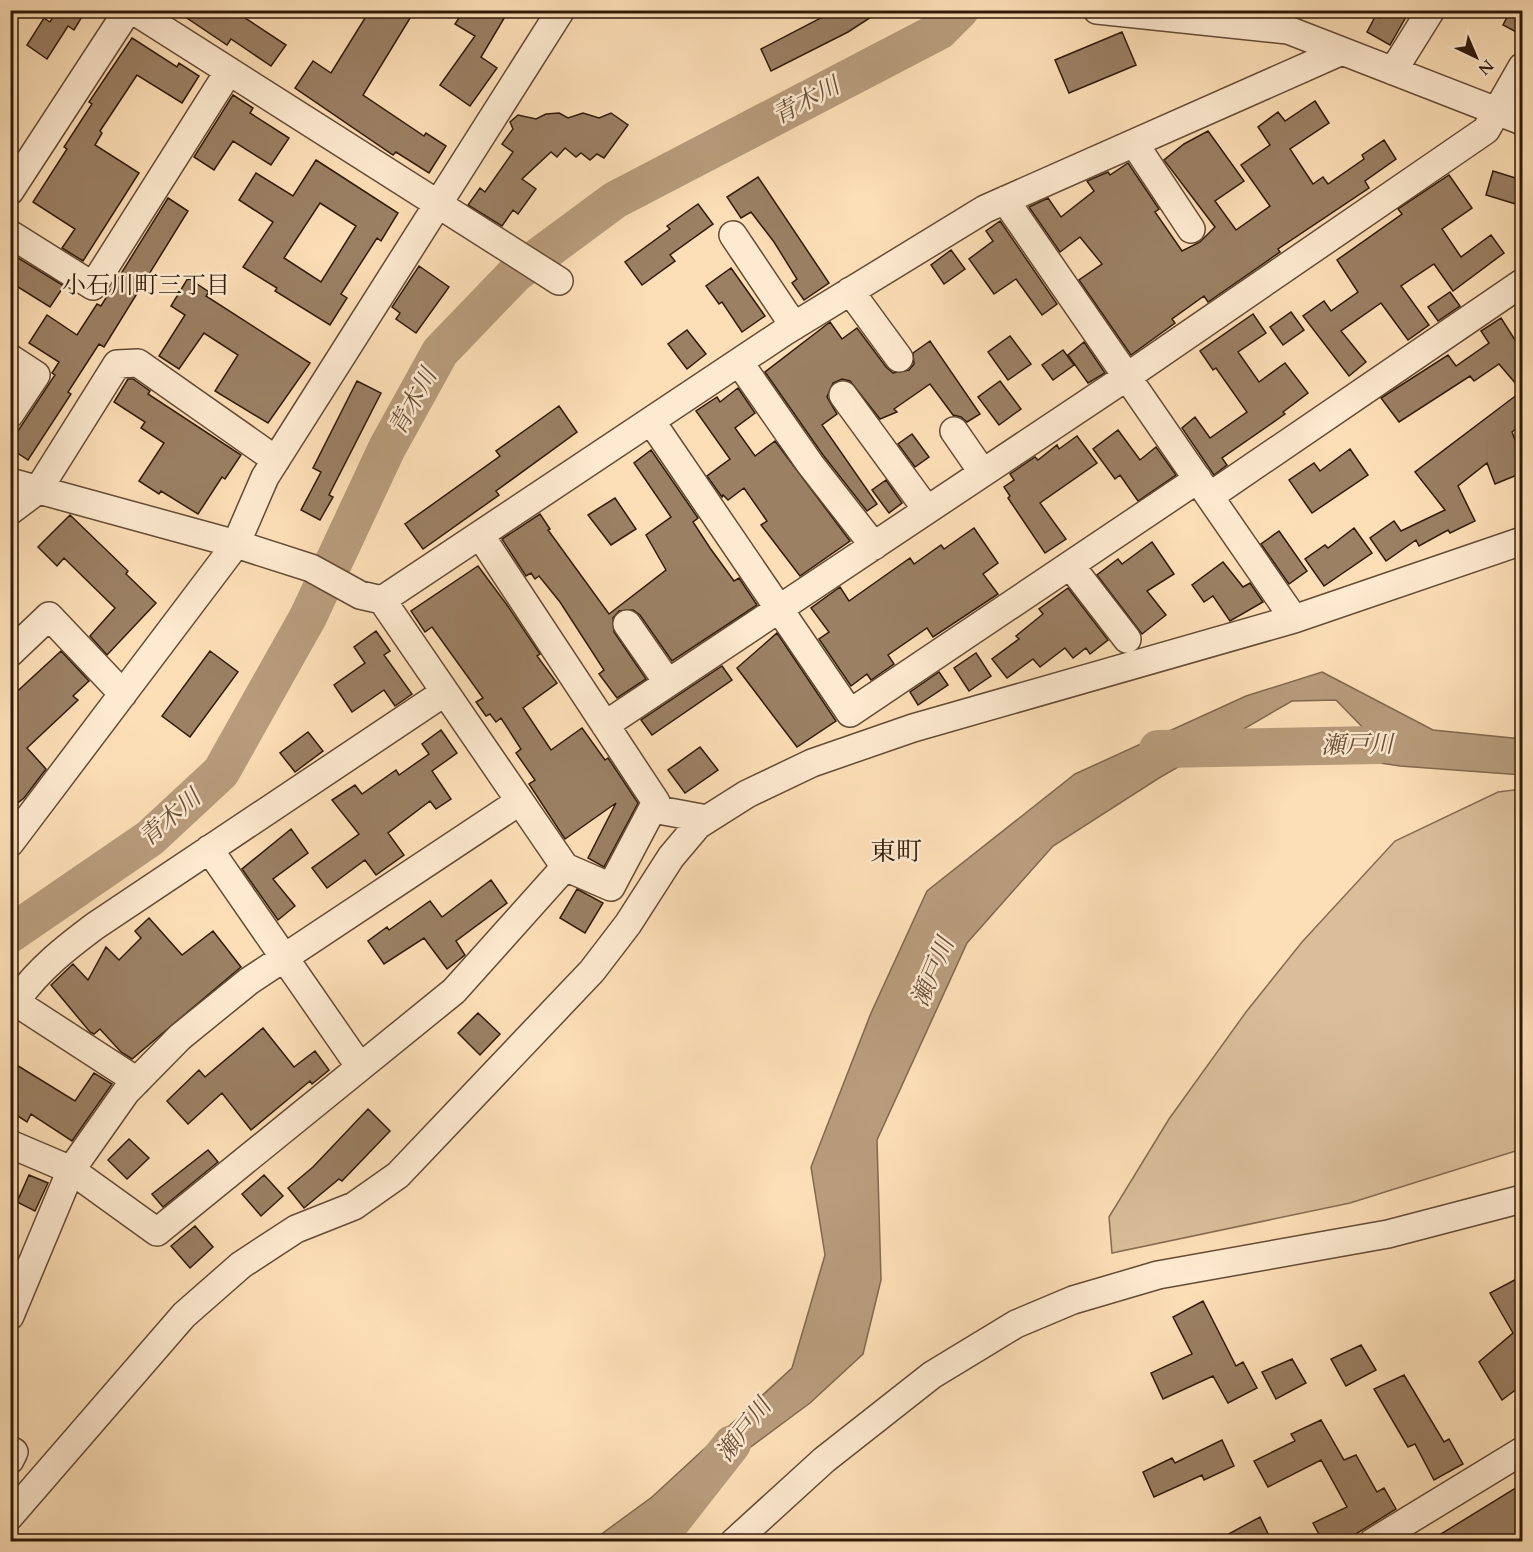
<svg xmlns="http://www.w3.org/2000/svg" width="1533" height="1552" viewBox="0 0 1533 1552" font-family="Cardo,'Noto Serif JP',serif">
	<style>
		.green { fill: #dabe9a; stroke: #866c52; stroke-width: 1.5 }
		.water { fill: #b89c7c; stroke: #82684e; stroke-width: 1.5 }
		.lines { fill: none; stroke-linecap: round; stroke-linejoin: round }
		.river { stroke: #b89c7c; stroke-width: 38 }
		.building { fill: #9b8064; stroke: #311a0a; stroke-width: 1.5; fill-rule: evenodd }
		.minor-casing { stroke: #644b35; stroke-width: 30 }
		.minor { stroke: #feead0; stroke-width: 27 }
		.labels { text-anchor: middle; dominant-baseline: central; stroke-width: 5; stroke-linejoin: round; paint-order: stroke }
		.water-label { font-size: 24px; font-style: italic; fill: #674e38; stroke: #feead0 }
		.neighbourhood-label { font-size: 24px; fill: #311a0a; stroke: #feead0 }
		.quarter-label { font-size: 26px; fill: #311a0a; stroke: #feead0 }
	</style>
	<rect width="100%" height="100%" fill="#fddfb7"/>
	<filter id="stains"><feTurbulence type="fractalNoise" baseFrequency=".00333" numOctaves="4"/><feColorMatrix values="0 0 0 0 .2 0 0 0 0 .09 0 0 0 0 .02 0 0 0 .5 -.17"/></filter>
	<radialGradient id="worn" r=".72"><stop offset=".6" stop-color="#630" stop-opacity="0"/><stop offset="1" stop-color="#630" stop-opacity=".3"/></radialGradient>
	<path class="green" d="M1522 789V1149L1350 1203 1112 1253 1109 1217 1169 1119 1246 1012 1302 942 1395 841 1498 792Z"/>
	<path class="water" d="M1322 672 1433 730 1522 739V775L1400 766 1302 751 1371 736 1336 700 1292 701 1159 778 1053 846 967 943 877 1140 881 1280 863 1354 810 1403 701 1484 648 1541H592L652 1497 792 1368 825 1255 811 1167 871 1013 927 891 1075 774 1246 696Z"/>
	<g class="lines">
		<path class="river" d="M1158 749 1377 745
			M10 934 150 838 221 772 308 617 387 448 440 352 515 274 615 200 939 31 960 10
			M648 1542 667 1527 732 1444"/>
	</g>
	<path class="building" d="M44 10H86L74 30 68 26 47 59 27 45 44 18 50 22 53 17Z
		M175 10H233L286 45 271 66 231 39 227 45Z
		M370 10H415L363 95 424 136 426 133 446 146 429 173 396 152 393 155 295 88 313 61 331 73Z
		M464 10H509L481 57 497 68 470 106 440 85 475 36 455 24Z
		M836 10H882L848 32 771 71 761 49Z
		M1385 10H1410L1390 45 1367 32 1376 15 1381 18Z
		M1511 10H1522V35L1503 25Z
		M1122 32 1136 65 1069 93 1055 60Z
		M132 38 177 67 179 63 199 76 182 103 137 75 100 131 102 133 95 145 139 173 83 261 62 248 75 229 33 202 67 149 64 147 92 104 89 102Z
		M233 95 253 108 250 113 289 138 271 165 233 141 214 170 194 157Z
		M1315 101 1329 123 1290 149 1313 184 1323 177 1328 184 1364 159 1362 155 1384 140 1396 159 1365 181 1369 188 1278 249 1280 252 1208 302 1204 296 1172 319 1175 323 1131 355 1079 280 1102 264 1080 237 1060 252 1029 207 1048 198 1061 217 1094 191 1087 181 1108 172 1110 175 1128 163 1159 209 1155 212 1182 251 1200 242 1215 227 1164 160 1184 144 1208 131 1244 181 1215 201 1236 230 1270 206 1241 165 1270 145 1258 127 1278 112 1285 121Z
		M559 113 568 118 583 113 599 118 611 113 628 125 604 158 597 154 590 160 581 153 576 157 565 148 557 157 551 152 522 179 536 189 518 214 513 210 502 226 468 205 480 188 485 192 513 152 502 144 513 129 510 122 518 115 536 119 546 114Z
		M316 160 398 213 381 241 377 238 341 294 347 298 330 325 275 291 277 288 243 267 273 222 239 200 256 173 293 196ZM320 203 356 226 321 282 284 258Z
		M1493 171 1522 180V206L1486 195Z
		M1449 175 1472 208 1442 229 1461 257 1491 235 1504 253 1453 291 1434 264 1401 286 1429 325 1408 340 1381 303 1341 331 1366 362 1349 376 1303 316 1324 301 1331 311 1358 292 1337 260 1402 214 1398 209Z
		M758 177 829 283 804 300 792 283 797 279 774 242 751 212 741 218 727 197Z
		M168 198 188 211 104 347 99 344 68 392 71 394 28 460 10 448V443L55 375 52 373 59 362 29 343 47 315 77 335 97 304 101 306Z
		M698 204 713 224 670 255 675 261 642 285 625 262 670 229 667 226Z
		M1000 221 1057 304 1042 315 1016 279 994 294 969 259 993 241 986 231Z
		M951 250 965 269 944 284 931 265Z
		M10 253 64 286 50 307 10 282Z
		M419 266 449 287 416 333 396 319 400 313 392 307Z
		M731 268 765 316 742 332 722 302 719 304 706 286Z
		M188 278 209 292 206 296 310 363 268 423 215 391 238 355 204 333 179 369 159 356 185 315 171 306Z
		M1450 292 1460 306 1438 321 1428 307Z
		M1291 312 1304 330 1283 345 1270 327Z
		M1253 314 1266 333 1238 352 1259 382 1285 363 1308 393 1283 412 1285 414 1222 458 1227 465 1214 475 1182 428 1195 417 1210 438 1247 412 1216 368 1213 370 1200 351Z
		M1501 318 1522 351V424L1512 432 1522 458V473L1495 484 1487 463 1458 486 1475 521 1450 533 1448 530 1419 546 1416 540 1386 561 1370 538 1394 521 1401 531 1445 510 1415 472 1522 391 1499 364 1474 381 1470 376 1399 422 1381 398 1448 355 1456 366 1489 343 1481 331Z
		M830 322 842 339 857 328 886 367 893 373 909 370 914 364 913 353 930 341 980 414 967 422 961 417 953 415 930 384 894 409 897 412 880 419 850 381 842 379 833 383 827 397 837 414 822 425 877 504 867 511 823 455 765 372Z
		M687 330 706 354 687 369 668 344Z
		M1010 336 1031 364 1008 380 988 352Z
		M1084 342 1105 373 1088 383 1068 355Z
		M1063 350 1074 365 1053 380 1042 365Z
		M128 379H133L150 391 148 394 241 455 225 479 222 477 198 514 161 491 159 494 139 481 164 443 141 428 145 422 114 402Z
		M357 381 381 393 329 495 333 497 320 520 301 510 321 472 313 468Z
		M1000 381 1021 409 999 425 978 397Z
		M738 388 755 413 735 428 755 456 775 441 850 541 800 576 761 525 767 521 744 488 728 500 723 495 722 497 707 476 730 459 696 411 717 397 720 402Z
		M559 406 577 432 496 491 499 495 423 549 405 524 500 456 496 451Z
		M1118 430 1140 460 1156 447 1176 475 1138 501 1120 475 1115 479 1093 449Z
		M912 434 929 457 915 467 898 444Z
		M1077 436 1097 463 1040 503 1066 539 1045 553 1008 498 1010 496 1004 487 1014 480 1010 474 1035 457 1038 460 1057 445 1059 449Z
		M1350 449 1368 475 1312 513 1289 480 1314 463 1320 471Z
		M651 450 698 518 693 522 710 548 734 581 739 578 757 605 672 661 640 615 633 610 619 611 613 618 614 632 646 679 617 698 599 674 604 670 560 602 539 576 535 579 531 573 526 576 502 539 540 514 550 529 548 530 609 614 666 570 646 535 671 517 634 463Z
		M886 480 902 503 889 513 872 490Z
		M615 498 636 529 611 545 588 515Z
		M70 515 128 571 126 574 156 603 107 655 90 636 115 608 64 558 57 566 38 547Z
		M974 528 998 563 983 574 998 594 933 637 927 628 888 655 894 664 871 680 867 674 851 686 819 639 829 632 811 608 840 587 849 601 910 558 914 564 941 545 944 549Z
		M1354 528 1372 553 1324 586 1305 559 1325 545 1328 548Z
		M1279 531 1307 571 1289 584 1261 544Z
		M1152 542 1174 574 1147 591 1166 615 1142 634 1097 575 1118 559 1122 564Z
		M1223 562 1243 587 1250 583 1263 602 1230 621 1213 596 1204 602 1192 585Z
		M478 566 507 605 540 654 537 656 557 683 523 708 551 750 582 728 605 760 608 758 638 803 604 867 588 858 616 803 565 839 529 784 535 780 516 753 521 749 501 718 496 722 490 714 486 716 476 702 483 698 432 627 425 632 411 611Z
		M1068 588 1108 640 1090 654 1086 648 1073 658 1065 648 1040 667 1033 659 1007 678 992 659 1019 639 1016 636 1043 614 1039 609Z
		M376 631 390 651 384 655 412 694 395 706 384 690 352 712 334 685 365 663 354 647Z
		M777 633 836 721 797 747 737 668Z
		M61 651 89 681 73 696 78 700 27 748 46 769 24 798 10 809V698Z
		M210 651 238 672 190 737 162 716Z
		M976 653 991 676 969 691 954 668Z
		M722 666 732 680 652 735 641 720Z
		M939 672 948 685 918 705 910 692Z
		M441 730 457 753 432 771 451 799 436 809 430 801 388 833 404 855 376 875 365 860 327 888 312 868 359 834 332 800 355 785 362 794 396 770 399 775 429 754 422 744Z
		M308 732 323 751 295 772 280 753Z
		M700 747 718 770 685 793 668 770Z
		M291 829 308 853 273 879 295 906 278 920 242 869Z
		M491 880 507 903 456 941 465 955 447 969 424 938 384 964 368 941 387 927 389 930 430 901 442 917Z
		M577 889 603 903 585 933 560 918Z
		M149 918 182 955 213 931 241 967 132 1059 121 1052 100 1029 94 1034 90 1032 51 985 73 964 88 980 106 947 119 960 141 938 135 931Z
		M478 1013 500 1034 480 1055 458 1033Z
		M263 1028 294 1067 315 1051 329 1070 312 1084 310 1081 251 1130 222 1093 188 1124 167 1101 199 1070 205 1077Z
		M10 1061 75 1101 94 1073 112 1084 72 1141 31 1114 27 1122 10 1111Z
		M368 1109 390 1131 342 1181 339 1179 304 1208 288 1188 313 1167Z
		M129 1139 149 1158 127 1179 108 1160Z
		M208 1150 218 1162 163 1207 152 1194Z
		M29 1175 48 1183 35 1211 17 1202Z
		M264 1175 283 1196 261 1216 242 1194Z
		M195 1226 213 1247 190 1268 171 1246Z
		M1522 1276V1385L1502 1400 1479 1362 1513 1333 1490 1293Z
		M1203 1301 1236 1366 1243 1362 1257 1388 1228 1403 1213 1376 1163 1399 1151 1373 1192 1354 1173 1317Z
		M1361 1345 1376 1370 1346 1386 1331 1359Z
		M1292 1359 1306 1383 1276 1399 1262 1372Z
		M1404 1375 1444 1442 1449 1439 1463 1464 1434 1480 1415 1444 1408 1447 1374 1389Z
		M1321 1420 1344 1460 1356 1455 1377 1492 1384 1488 1396 1509 1343 1542H1323L1313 1523 1347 1507 1321 1460 1268 1487 1254 1461 1295 1441 1291 1434Z
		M1222 1440 1234 1466 1204 1480 1202 1475 1154 1497 1143 1472 1172 1458 1175 1463Z
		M1522 1484V1542H1428Z
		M1260 1517 1272 1542H1214Z"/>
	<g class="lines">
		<g class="minor-casing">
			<path id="minor" d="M133 10 559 281
				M1097 10 1288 30 1522 121
				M1393 71 1431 10
				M1134 143 1191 229
				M10 191 128 10
				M1005 200 1294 619
				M10 234 93 286 229 71
				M733 235 794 326
				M850 291 899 358
				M10 358 36 375 10 414
				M739 362 810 464 874 546
				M843 395 927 510
				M651 421 850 713 1198 479
				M954 431 983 473
				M10 482 236 544 311 568 360 595 382 600 565 867 611 887 656 802 480 535
				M1210 496 1522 283
				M10 511 38 490 117 364 138 363 276 460
				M1070 565 1127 639
				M382 600 784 332 985 209 1342 51
				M627 624 668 683
				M10 653 49 616 123 694
				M605 725 1128 376 1486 130 1522 67
				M653 809 707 819
				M10 843 236 544 265 477 561 10
				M209 849 360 1067
				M137 1081 23 1007 19 997C40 968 67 947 95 926L445 692
				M10 1144 71 1170 157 1232 454 991 565 867
				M10 1316 71 1170 126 1092 180 1037 249 981 520 801
				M10 1450 14 1452 10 1460
				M10 1516 184 1315 241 1265 296 1229 354 1206 398 1175 592 971 628 924 671 857 698 825 747 794 812 763 913 728 1294 619 1522 541
				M734 1542 824 1460 932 1375 1016 1324 1073 1300 1158 1275 1388 1234 1522 1199
				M1373 1542 1522 1451"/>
		</g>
		<use href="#minor" class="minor"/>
	</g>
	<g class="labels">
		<g class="water-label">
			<text transform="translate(806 101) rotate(-28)">青木川</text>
			<text transform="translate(413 402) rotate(-61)">青木川</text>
			<text transform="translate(1357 745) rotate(-1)">瀬戸川</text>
			<text transform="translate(170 818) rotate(-41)">青木川</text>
			<text transform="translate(933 972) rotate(-67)">瀬戸川</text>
			<text transform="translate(744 1430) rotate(-52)">瀬戸川</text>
		</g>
		<g class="neighbourhood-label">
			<text x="146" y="285">小石川町三丁目</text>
		</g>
		<g class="quarter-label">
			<text x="896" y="851">東町</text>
		</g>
	</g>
	<rect width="1533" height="1552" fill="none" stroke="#fddfb7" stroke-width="36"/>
	<rect x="12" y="12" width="1509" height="1528" fill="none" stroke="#311a0a" stroke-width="3"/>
	<rect x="18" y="18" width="1497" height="1516" fill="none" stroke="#311a0a" stroke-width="1.5"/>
	<g transform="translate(1476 57) rotate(136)" stroke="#feead0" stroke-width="4.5" paint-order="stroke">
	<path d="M0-4.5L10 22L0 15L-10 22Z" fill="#311a0a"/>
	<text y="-9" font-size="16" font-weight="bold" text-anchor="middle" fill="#311a0a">N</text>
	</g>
	<rect width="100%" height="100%" filter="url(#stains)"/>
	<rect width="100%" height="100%" fill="url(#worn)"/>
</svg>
